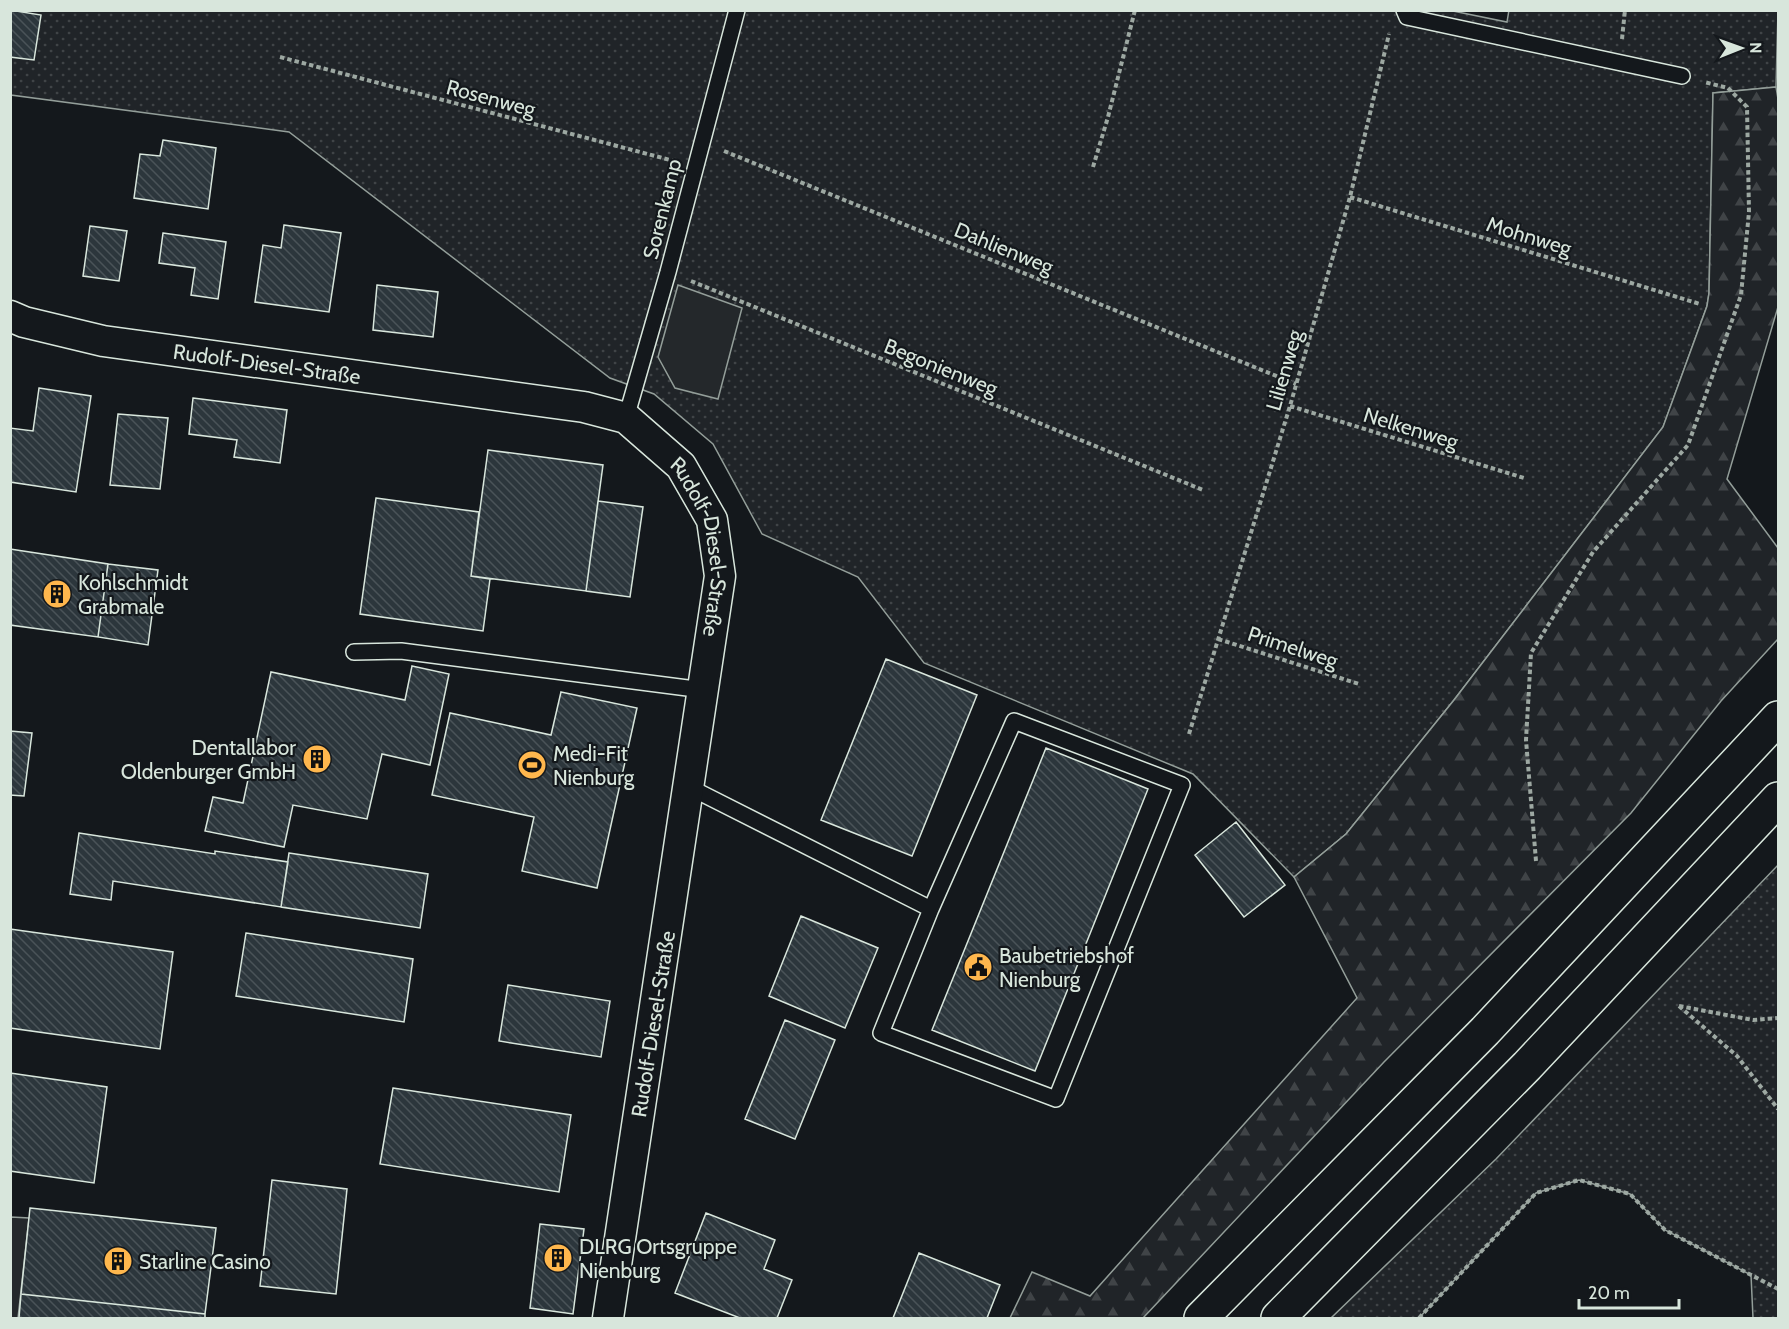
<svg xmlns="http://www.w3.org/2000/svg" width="1789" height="1329" viewBox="0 0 1789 1329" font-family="Cabin,sans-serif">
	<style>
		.grass { fill: url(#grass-dots); stroke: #939e99; stroke-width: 1.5 }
		.forest { fill: url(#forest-firs); stroke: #939e99; stroke-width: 1.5 }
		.parking { fill: #24282b; stroke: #939e99; stroke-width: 1.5 }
		.building { fill: url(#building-back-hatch); stroke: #d8e6dc; stroke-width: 1.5 }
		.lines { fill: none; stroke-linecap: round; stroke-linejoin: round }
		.service-casing { stroke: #d8e6dc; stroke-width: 18 }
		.minor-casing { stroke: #d8e6dc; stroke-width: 33 }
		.trunk-casing { stroke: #d8e6dc; stroke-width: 36 }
		.path { stroke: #9da8a2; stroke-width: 4; stroke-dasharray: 4.5 3; stroke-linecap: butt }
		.service { stroke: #14181c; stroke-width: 15 }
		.minor { stroke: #14181c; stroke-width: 30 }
		.trunk { stroke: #14181c; stroke-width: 33 }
		.labels { text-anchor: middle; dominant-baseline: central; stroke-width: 4.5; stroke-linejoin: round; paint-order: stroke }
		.street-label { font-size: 21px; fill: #d8e6dc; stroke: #14181c }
		.poi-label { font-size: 21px; fill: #d8e6dc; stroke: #14181c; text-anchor: start }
	</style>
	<defs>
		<pattern id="grass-dots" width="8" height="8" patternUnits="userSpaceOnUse" patternTransform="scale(1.5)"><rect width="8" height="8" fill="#202428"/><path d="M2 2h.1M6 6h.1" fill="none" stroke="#404447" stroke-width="1.8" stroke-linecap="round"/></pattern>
		<pattern id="forest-firs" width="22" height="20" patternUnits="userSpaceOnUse" patternTransform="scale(1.5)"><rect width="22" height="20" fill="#202428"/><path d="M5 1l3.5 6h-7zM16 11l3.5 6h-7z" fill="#404447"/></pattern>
		<pattern id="building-back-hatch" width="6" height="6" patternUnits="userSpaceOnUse" patternTransform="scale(1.5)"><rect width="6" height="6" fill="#2c363c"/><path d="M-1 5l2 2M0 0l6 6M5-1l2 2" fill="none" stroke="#4a5358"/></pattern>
	</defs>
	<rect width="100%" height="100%" fill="#14181c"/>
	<path class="grass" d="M11 10H1448L1507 22 1509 10 1778 11 1776 87 1713 93 1709 293 1707 306 1663 427 1454 700 1346 834 1294 877 1193 774 924 663 858 577 762 534 713 444 654 394 610 378 289 132 11 95Z
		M1778 865V1318H1753L1751 1275 1665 1230 1630 1194 1579 1180 1536 1193 1419 1318H1331L1496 1159Z"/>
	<path class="forest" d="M1776 87 1778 99V307L1727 479 1778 548V639L1721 701 1631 813 1384 1062 1143 1318H1010L1032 1272 1090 1296 1357 998 1294 877 1346 834 1454 700 1663 427 1707 306 1709 293 1713 93Z"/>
	<path class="parking" d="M678 285 742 308 718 399 675 388 658 357Z
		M11 1217 29 1218 18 1318H11Z"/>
	<path class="building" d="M10 10 41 15 34 60 10 57Z
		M163 140 216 148 208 209 134 198 140 154 160 156Z
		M284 225 341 233 329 312 255 302 263 245 281 248Z
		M90 226 127 231 119 281 83 276Z
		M163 233 226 242 218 299 191 295 195 268 159 263Z
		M377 285 438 292 433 337 373 330Z
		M39 388 91 396 76 492 10 482V428L33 431Z
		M193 398 287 410 280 463 234 457 237 440 189 434Z
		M118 414 168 418 160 489 110 485Z
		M488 450 603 465 586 591 471 576Z
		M376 498 479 512 471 576 490 579 483 631 360 614Z
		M598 501 643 507 630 597 586 591Z
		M10 549 108 564 98 637 10 625Z
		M108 564 158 570 148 645 98 637Z
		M886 659 977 695 912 856 821 820Z
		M412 666 449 674 430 765 382 754 367 819 293 805 284 847 205 831 213 797 243 803 271 672 405 700Z
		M561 692 637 708 597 888 522 871 534 817 432 795 450 713 551 735Z
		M10 731 32 733 24 796 10 795Z
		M1046 748 1148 789 1035 1071 932 1030Z
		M1236 822 1285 885 1244 917 1195 855Z
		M79 833 215 854V851L288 862 281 907 113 881 111 900 70 894Z
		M289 853 428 874 420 928 281 907Z
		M801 916 878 948 845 1028 769 996Z
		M10 929 173 952 160 1049 10 1028Z
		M246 933 413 959 404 1022 236 996Z
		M508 985 610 1001 601 1057 499 1041Z
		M785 1020 835 1040 795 1139 745 1119Z
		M10 1073 107 1087 94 1183 10 1171Z
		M393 1088 571 1115 559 1192 380 1164Z
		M272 1180 347 1189 336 1294 260 1286Z
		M30 1208 216 1228 205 1314 21 1294Z
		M706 1213 775 1240 764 1269 792 1280 777 1318H740L675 1293Z
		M540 1224 584 1229 573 1314 530 1308Z
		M919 1253 1000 1285 987 1318H893Z
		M21 1294 205 1314V1318H19Z"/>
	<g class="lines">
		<g class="service-casing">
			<path id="service" d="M1404 10 1407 17 1682 76
				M626 418 668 272 737 10
				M354 652 401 651 703 690
				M689 787 931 909 881 1033 1056 1099 1182 785 1014 721 931 909"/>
		</g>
		<g class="minor-casing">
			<g id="minor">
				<path id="s1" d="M10 316 24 322 103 341 584 407 626 418 681 466 712 520 720 576 608 1318"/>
			</g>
		</g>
		<g class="trunk-casing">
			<path id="trunk" d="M1201 1318 1485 1031 1778 718
				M1278 1318 1527 1066 1778 799"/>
		</g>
		<path class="path" d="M1622 39 1625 10
			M280 57 674 161
			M724 151 1296 384
			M1093 167 1108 117 1135 10
			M1350 197 1700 304
			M691 281 1203 490
			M1290 406 1524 478
			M1218 639 1359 684
			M1189 734 1290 406 1350 197 1389 34
			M1536 861 1526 740 1531 653 1593 552 1688 445 1741 295 1749 212 1747 107 1728 88 1704 82
			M1679 1006 1737 1056 1778 1109
			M1679 1006 1753 1020 1778 1018
			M1419 1318 1536 1193 1579 1180 1630 1194 1665 1230 1778 1289"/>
		<use href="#service" class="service"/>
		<use href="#minor" class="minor"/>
		<use href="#trunk" class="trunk"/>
	</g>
	<defs>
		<g id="building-disc" transform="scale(1.5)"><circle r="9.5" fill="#ffb74d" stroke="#14181c"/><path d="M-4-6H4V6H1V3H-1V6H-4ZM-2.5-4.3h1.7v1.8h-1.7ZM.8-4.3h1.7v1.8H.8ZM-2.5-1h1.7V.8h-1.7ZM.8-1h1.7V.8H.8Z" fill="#111"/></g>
		<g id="stadium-disc" transform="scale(1.5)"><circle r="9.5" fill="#ffb74d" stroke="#14181c"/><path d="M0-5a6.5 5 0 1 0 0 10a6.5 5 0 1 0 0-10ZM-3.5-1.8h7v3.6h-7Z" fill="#111"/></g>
		<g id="civic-disc" transform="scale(1.5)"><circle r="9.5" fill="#ffb74d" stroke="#14181c"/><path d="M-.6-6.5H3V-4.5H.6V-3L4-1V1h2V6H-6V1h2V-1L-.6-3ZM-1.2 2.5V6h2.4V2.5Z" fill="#111"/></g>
	</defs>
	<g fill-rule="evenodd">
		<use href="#building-disc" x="57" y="594"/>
		<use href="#building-disc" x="317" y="759"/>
		<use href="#stadium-disc" x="532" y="765"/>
		<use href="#civic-disc" x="978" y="967"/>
		<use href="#building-disc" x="558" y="1258"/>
		<use href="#building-disc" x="118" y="1261"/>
	</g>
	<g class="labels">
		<g class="street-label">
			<text transform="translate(491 98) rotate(15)">Rosenweg</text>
			<text transform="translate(662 209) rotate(-76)">Sorenkamp</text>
			<text transform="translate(1529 236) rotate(17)">Mohnweg</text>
			<text transform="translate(1004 248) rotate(22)">Dahlienweg</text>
			<text stroke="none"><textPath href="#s1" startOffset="262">Rudolf-Diesel-Straße</textPath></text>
			<text transform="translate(941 367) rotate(22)">Begonienweg</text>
			<text transform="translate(1284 370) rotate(-74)">Lilienweg</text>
			<text transform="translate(1411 428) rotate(17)">Nelkenweg</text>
			<text stroke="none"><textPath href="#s1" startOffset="784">Rudolf-Diesel-Straße</textPath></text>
			<text transform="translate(1293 647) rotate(18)">Primelweg</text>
			<text transform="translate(653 1024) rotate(-81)">Rudolf-Diesel-Straße</text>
		</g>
		<g class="poi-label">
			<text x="78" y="582">Kohlschmidt<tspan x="78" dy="24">Grabmale</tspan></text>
			<text x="296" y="747" text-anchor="end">Dentallabor<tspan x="296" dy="24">Oldenburger GmbH</tspan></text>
			<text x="553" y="753">Medi-Fit<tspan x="553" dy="24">Nienburg</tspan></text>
			<text x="999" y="955">Baubetriebshof<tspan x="999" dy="24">Nienburg</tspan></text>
			<text x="579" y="1246">DLRG Ortsgruppe<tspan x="579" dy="24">Nienburg</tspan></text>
			<text x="139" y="1261">Starline Casino</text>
		</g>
	</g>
	<rect width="1789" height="1329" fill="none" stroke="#d8e6dc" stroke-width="24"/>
	<g transform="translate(1741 48) rotate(89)" stroke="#14181c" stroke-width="4.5" paint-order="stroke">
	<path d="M0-4.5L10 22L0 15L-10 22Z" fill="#d8e6dc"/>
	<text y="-9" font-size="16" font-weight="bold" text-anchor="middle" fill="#d8e6dc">N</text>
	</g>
	<path d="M1579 1299v9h100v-9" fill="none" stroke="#d8e6dc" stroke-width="3"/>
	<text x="1588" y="1299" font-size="18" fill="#d8e6dc" stroke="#14181c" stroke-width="4.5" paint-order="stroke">20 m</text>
</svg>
